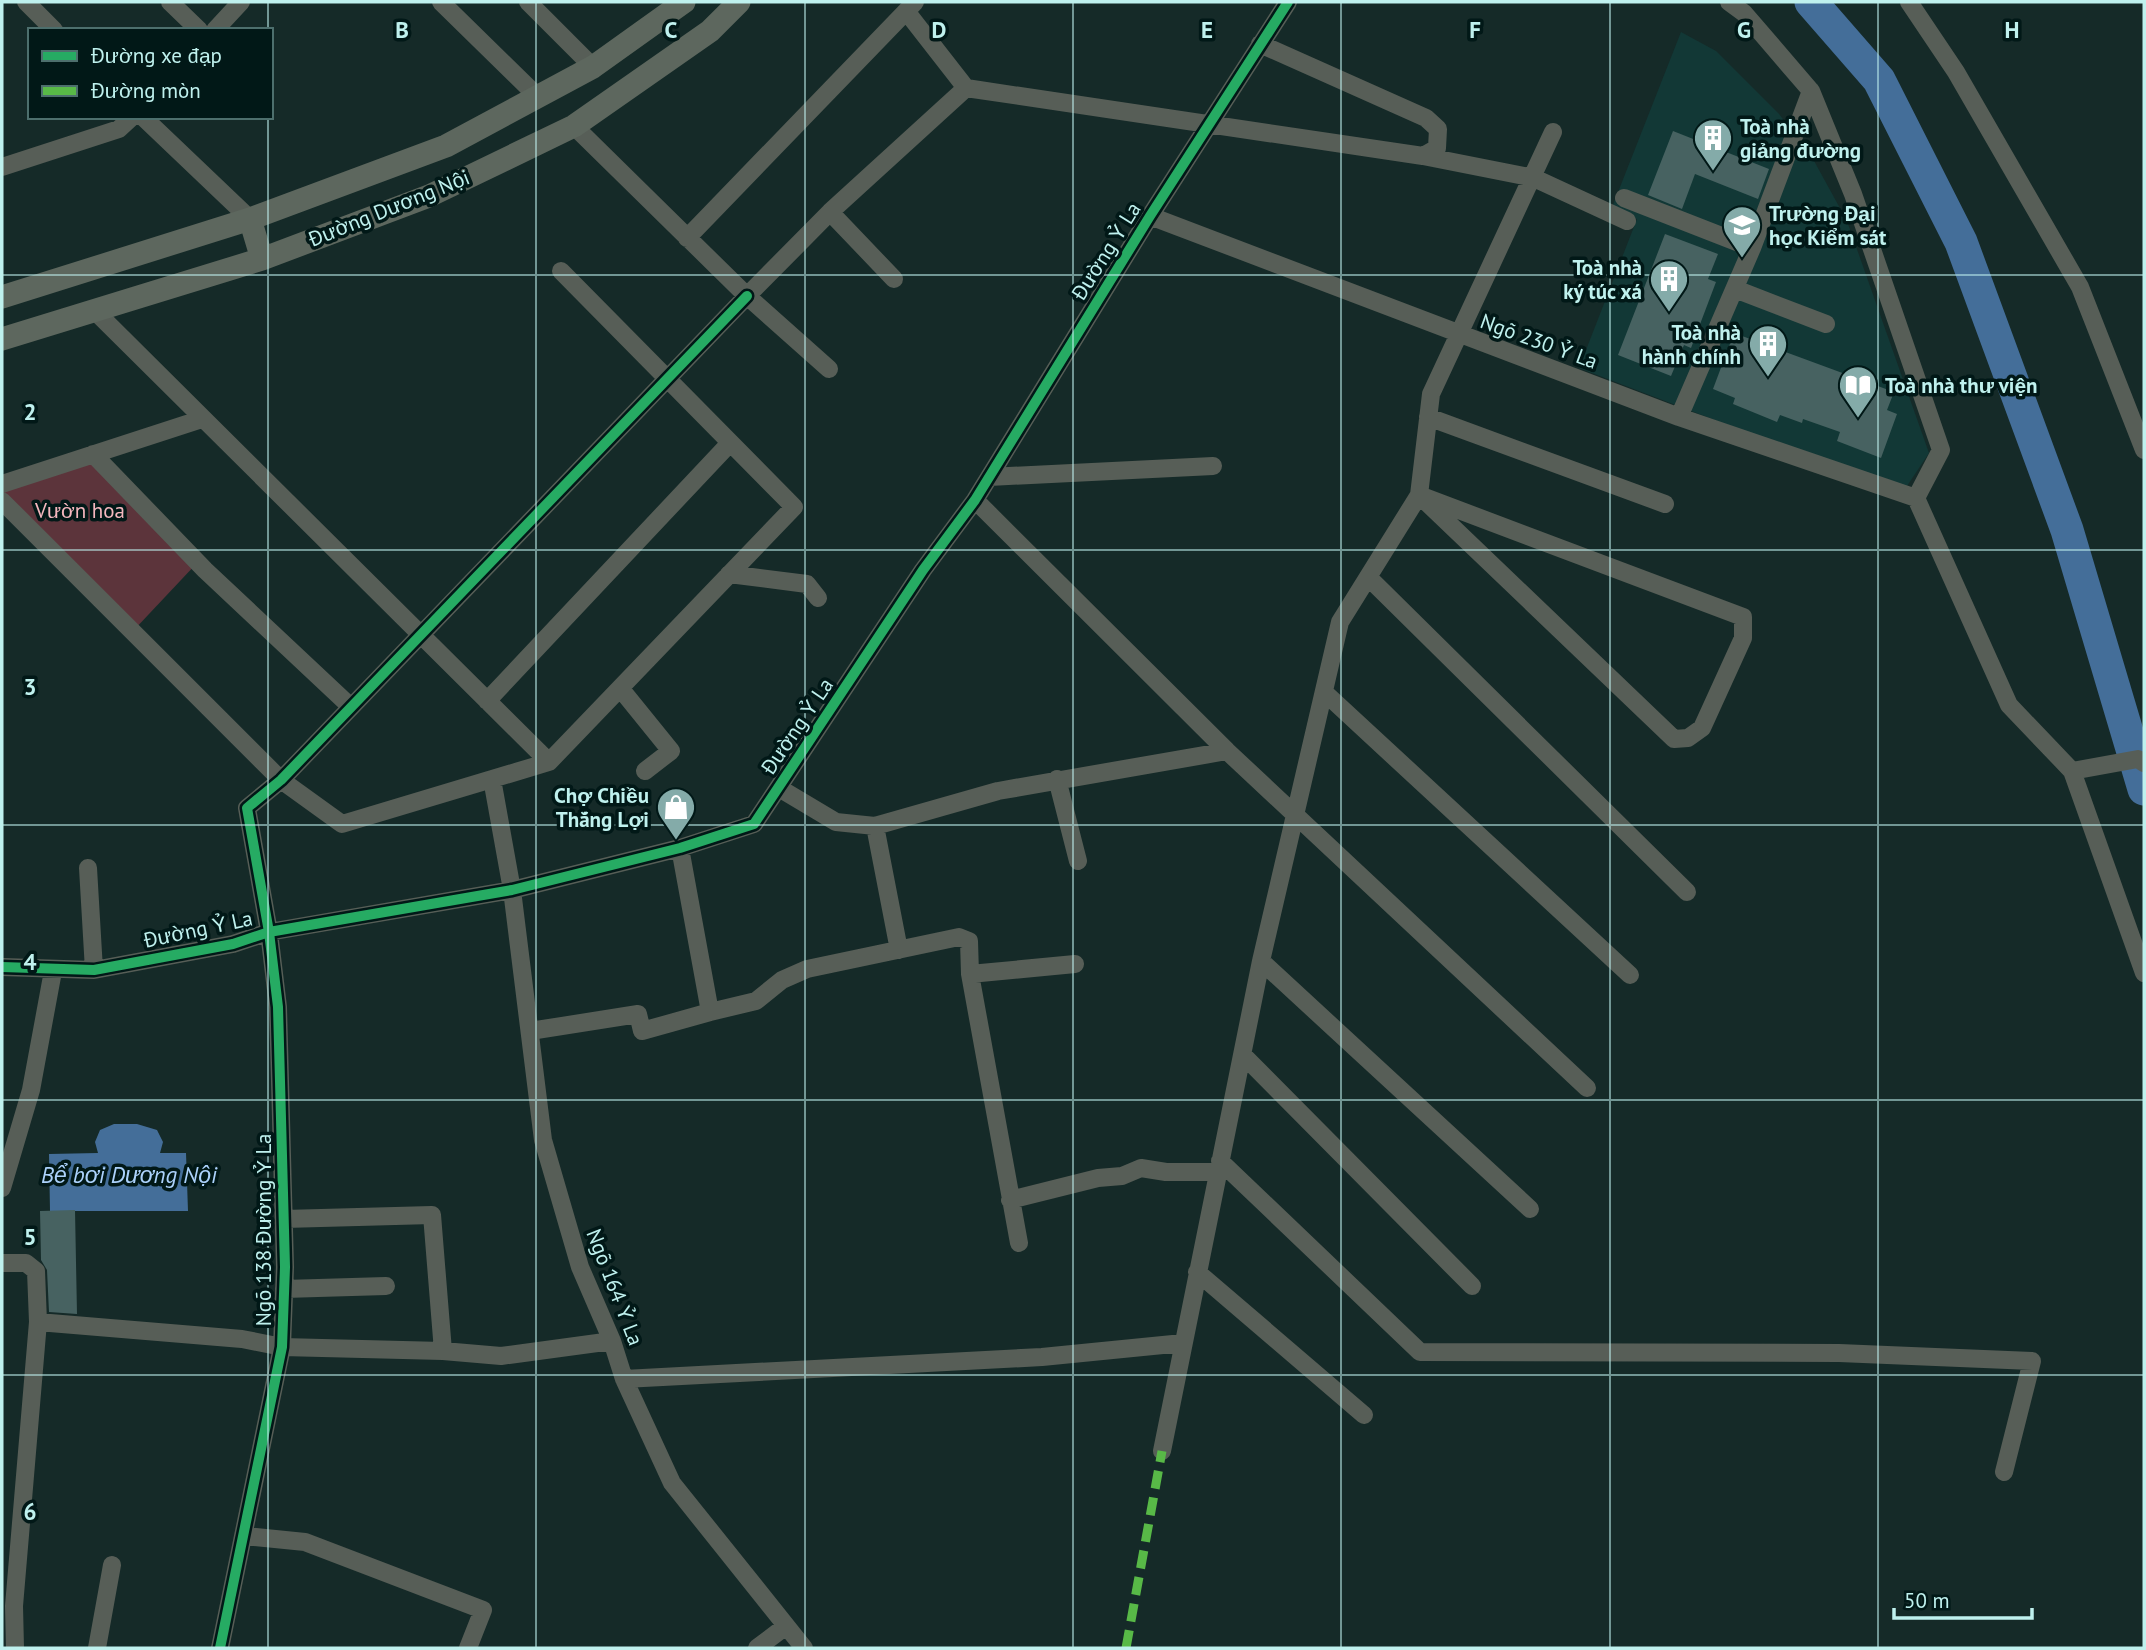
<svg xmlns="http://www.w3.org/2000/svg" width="2146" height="1650" viewBox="0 0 2146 1650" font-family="'PT Sans',sans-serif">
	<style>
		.built { fill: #123836 }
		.green { fill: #5c343b }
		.water { fill: #446e99 }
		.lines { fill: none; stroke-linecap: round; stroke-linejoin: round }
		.river { stroke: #446e99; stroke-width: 33 }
		.building { fill: #476261 }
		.minor { stroke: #575e57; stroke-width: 18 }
		.major { stroke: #5d675e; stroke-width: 23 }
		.quiet { stroke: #58b947; stroke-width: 9; stroke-dasharray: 18 9; stroke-linecap: butt }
		.cycleway-casing { stroke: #011817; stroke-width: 15 }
		.cycleway { stroke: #26ab63; stroke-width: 10 }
		.grid { fill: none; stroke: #bff1ee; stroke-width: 2; stroke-opacity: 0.55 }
		.labels { text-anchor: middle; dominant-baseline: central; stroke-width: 7; stroke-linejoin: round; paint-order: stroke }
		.poi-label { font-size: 21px; font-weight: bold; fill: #bff1ee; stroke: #011817; text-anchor: start }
		.street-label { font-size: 21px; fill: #bff1ee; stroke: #011817 }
		.park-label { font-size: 21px; fill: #f4b7be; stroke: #011817 }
		.water-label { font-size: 23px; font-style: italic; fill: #acd2fc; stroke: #011817 }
		.grid-label { font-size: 23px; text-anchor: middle; font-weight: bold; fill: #bff1ee; stroke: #011817; stroke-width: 7; stroke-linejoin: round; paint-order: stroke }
	</style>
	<rect width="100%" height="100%" fill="#152a28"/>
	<path class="built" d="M1681 32 1716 51 1779 114 1813 159 1847 221 1929 453 1903 492 1579 368 1637 219 1611 210Z"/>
	<path class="green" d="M93 456 197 563 133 631 2 500V485Z"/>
	<path class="water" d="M114 1124H137L157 1130 163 1142 160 1153H186L188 1211H50L49 1154 98 1153 95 1142 100 1130Z"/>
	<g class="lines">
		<path class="river" d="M1811 2 1879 80 1961 242 2067 530 2144 789"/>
	</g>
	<path class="building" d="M1673 131 1769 169 1758 199 1695 174 1682 209 1648 195Z
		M1665 234 1718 254 1708 279 1716 282 1691 348 1684 345 1671 376 1618 355Z
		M1734 333 1894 392 1887 410 1897 414 1881 458 1837 441 1840 432 1803 419 1802 423 1780 415 1777 422 1733 404 1735 398 1713 389Z
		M75 1210 77 1314 49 1312 47 1270 41 1260 40 1211Z"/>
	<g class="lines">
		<path class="minor" d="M26 2 54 30
			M170 2 199 30
			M441 2 538 97
			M528 2 593 67
			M1729 2 1744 13 1811 91 1853 194 1941 450 1916 498
			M1909 2 1956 72 2080 287 2144 450
			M906 11 966 88 1423 156 1534 178 1627 221
			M215 30 241 2
			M1260 44 1426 118 1438 129 1437 148 1423 156
			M143 117 250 219
			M574 126 747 296 829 369
			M2 167 119 129 132 117
			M1624 198 1752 248
			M830 212 894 279
			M1150 216 1679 417 1916 498
			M687 238 915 2
			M1735 289 1826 324
			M95 311 549 762
			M1428 417 1665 504
			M1679 417 1752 248 1811 91
			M93 454 205 570 351 707
			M989 477 1213 466
			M2 484 202 419
			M1419 495 1743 617V638L1702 728 1688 738 1674 739Z
			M1916 498 2009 705 2072 771 2144 973
			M975 500 1227 751 1587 1088
			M2 501 281 780 342 824 549 762 794 507 561 271
			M729 574 807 584 818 598
			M1368 577 1687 892
			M620 688 671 751 645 771
			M1324 692 1630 975
			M487 701 730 443
			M2072 771 2138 759 2144 763
			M492 779 512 890 543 1140 580 1267 612 1341 624 1379 672 1483 804 1648
			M1057 779 1078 861
			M779 788 836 822 875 826 998 791 1227 751
			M875 826 899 950
			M88 868 94 970
			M1261 961 1530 1209
			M2 967 94 970 233 944 269 932 512 890 680 848 754 824 923 570 975 500 1150 216 1288 2
			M970 974 1075 964
			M710 1012 756 1001 782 980 807 969 959 937 969 941 970 974 1019 1243
			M530 1031 638 1014 642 1031 710 1012 680 848
			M1242 1054 1472 1286
			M1220 1161 1420 1352 1839 1353 2032 1361 2004 1472
			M2 1188 31 1090 53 971
			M1010 1200 1098 1178 1122 1176 1141 1168 1166 1172H1218
			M284 1219 432 1215 443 1351
			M2 1263H26L36 1271 38 1322 14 1606 15 1648
			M1197 1272 1364 1415
			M284 1289 386 1286
			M38 1322 242 1339 282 1347 443 1351 501 1356 612 1341
			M624 1379 1042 1357 1183 1343
			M1162 1451 1261 961 1340 622 1419 495 1431 394 1553 132
			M245 1536 305 1542 483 1610 468 1648
			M97 1648 112 1565
			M220 1648 282 1347 285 1267 278 1007 269 932 247 808 281 780 747 296 830 212 966 88
			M757 1648 786 1626"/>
		<path class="major" d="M250 219 262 259
			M2 297 250 219 446 146 593 67 684 2
			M2 339 262 259 429 196 574 126 710 31 739 2"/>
		<path class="quiet" d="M1126 1648 1162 1451"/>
		<g class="cycleway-casing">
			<path id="cycleway" d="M2 967 94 970 233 944 269 932 512 890 680 848 754 824 923 570 975 500 1150 216 1288 2
				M220 1648 282 1347 285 1267 278 1007 269 932 247 808 281 780 747 296"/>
		</g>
		<use href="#cycleway" class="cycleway"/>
	</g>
	<path class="grid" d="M268 2V30M536 2V1648M805 2V1648M1073 2V1648M1341 2V1648M1610 2V1648M1878 2V1648M268 117V1648M2 275H2144M2 550H2144M2 825H2144M2 1100H2144M2 1375H2144"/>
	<defs>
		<g id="building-pin" transform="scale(2.0125)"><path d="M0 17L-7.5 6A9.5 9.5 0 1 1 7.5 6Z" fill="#84aba9" stroke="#011817"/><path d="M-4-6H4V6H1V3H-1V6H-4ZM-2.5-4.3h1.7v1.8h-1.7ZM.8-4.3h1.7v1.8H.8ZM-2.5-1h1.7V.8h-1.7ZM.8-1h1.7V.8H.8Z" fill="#fff"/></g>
		<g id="university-pin" transform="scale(2.0125)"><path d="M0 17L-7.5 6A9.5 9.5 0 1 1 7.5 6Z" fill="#84aba9" stroke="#011817"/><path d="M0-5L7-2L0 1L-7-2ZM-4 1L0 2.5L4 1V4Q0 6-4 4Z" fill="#fff"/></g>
		<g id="library-pin" transform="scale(2.0125)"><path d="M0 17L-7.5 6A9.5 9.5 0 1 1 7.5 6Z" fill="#84aba9" stroke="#011817"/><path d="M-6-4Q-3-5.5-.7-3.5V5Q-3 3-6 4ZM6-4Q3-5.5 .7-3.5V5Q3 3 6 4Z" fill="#fff"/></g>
		<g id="shop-pin" transform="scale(2.0125)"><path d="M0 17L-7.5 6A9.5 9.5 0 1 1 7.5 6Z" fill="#84aba9" stroke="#011817"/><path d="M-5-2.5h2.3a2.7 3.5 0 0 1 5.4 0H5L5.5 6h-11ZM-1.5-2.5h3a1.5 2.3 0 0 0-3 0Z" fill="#fff"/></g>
	</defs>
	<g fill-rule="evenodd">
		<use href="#building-pin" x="1713" y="138"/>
		<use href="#university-pin" x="1742" y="225"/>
		<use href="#building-pin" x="1669" y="279"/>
		<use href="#building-pin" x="1768" y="344"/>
		<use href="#library-pin" x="1858" y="385"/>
		<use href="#shop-pin" x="676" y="807"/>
	</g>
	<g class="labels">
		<g class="poi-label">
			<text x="1740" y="126">Toà nhà<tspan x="1740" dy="24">giảng đường</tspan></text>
			<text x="1769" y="213">Trường Đại<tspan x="1769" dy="24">học Kiểm sát</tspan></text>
			<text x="1642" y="267" text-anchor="end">Toà nhà<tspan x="1642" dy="24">ký túc xá</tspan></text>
			<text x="1741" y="332" text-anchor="end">Toà nhà<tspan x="1741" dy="24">hành chính</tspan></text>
			<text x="1885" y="385">Toà nhà thư viện</text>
			<text x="649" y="795" text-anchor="end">Chợ Chiều<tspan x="649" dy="24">Thắng Lợi</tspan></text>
		</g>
		<g class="street-label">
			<text transform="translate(389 208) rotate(-22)">Đường Dương Nội</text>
			<text transform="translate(1106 251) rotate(-58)">Đường Ỷ La</text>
			<text transform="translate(1539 341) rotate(20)">Ngõ 230 Ỷ La</text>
			<text transform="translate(797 726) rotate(-56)">Đường Ỷ La</text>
			<text transform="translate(198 929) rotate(-12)">Đường Ỷ La</text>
			<text transform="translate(263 1230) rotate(-90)">Ngõ 138 Đường Ỷ La</text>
			<text transform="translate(615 1287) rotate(69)">Ngõ 164 Ỷ La</text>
		</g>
		<g class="park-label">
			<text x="80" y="510">Vườn hoa</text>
		</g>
		<g class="water-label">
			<text x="129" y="1174">Bể bơi Dương Nội</text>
		</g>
	</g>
	<g class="grid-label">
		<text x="402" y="38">B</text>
		<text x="671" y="38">C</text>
		<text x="939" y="38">D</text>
		<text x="1207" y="38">E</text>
		<text x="1475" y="38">F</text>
		<text x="1744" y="38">G</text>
		<text x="2012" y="38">H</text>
		<text x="30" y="420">2</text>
		<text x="30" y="695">3</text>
		<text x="30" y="970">4</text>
		<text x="30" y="1245">5</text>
		<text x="30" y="1520">6</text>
	</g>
	<rect width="2146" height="1650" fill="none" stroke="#bff1ee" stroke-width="7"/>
	<rect x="28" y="28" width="245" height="91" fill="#011817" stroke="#4d6f6d" stroke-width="2"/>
	<rect x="42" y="51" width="35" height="10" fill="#26ab63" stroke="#4d6f6d" stroke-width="2"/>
	<text x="91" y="63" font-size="21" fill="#bff1ee">Đường xe đạp</text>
	<rect x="42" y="86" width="35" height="10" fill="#58b947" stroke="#4d6f6d" stroke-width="2"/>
	<text x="91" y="98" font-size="21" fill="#bff1ee">Đường mòn</text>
	<path d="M1894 1608v10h138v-10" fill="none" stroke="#bff1ee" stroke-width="3.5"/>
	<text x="1904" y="1608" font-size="21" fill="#bff1ee" stroke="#011817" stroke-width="5" paint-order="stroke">50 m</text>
</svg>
